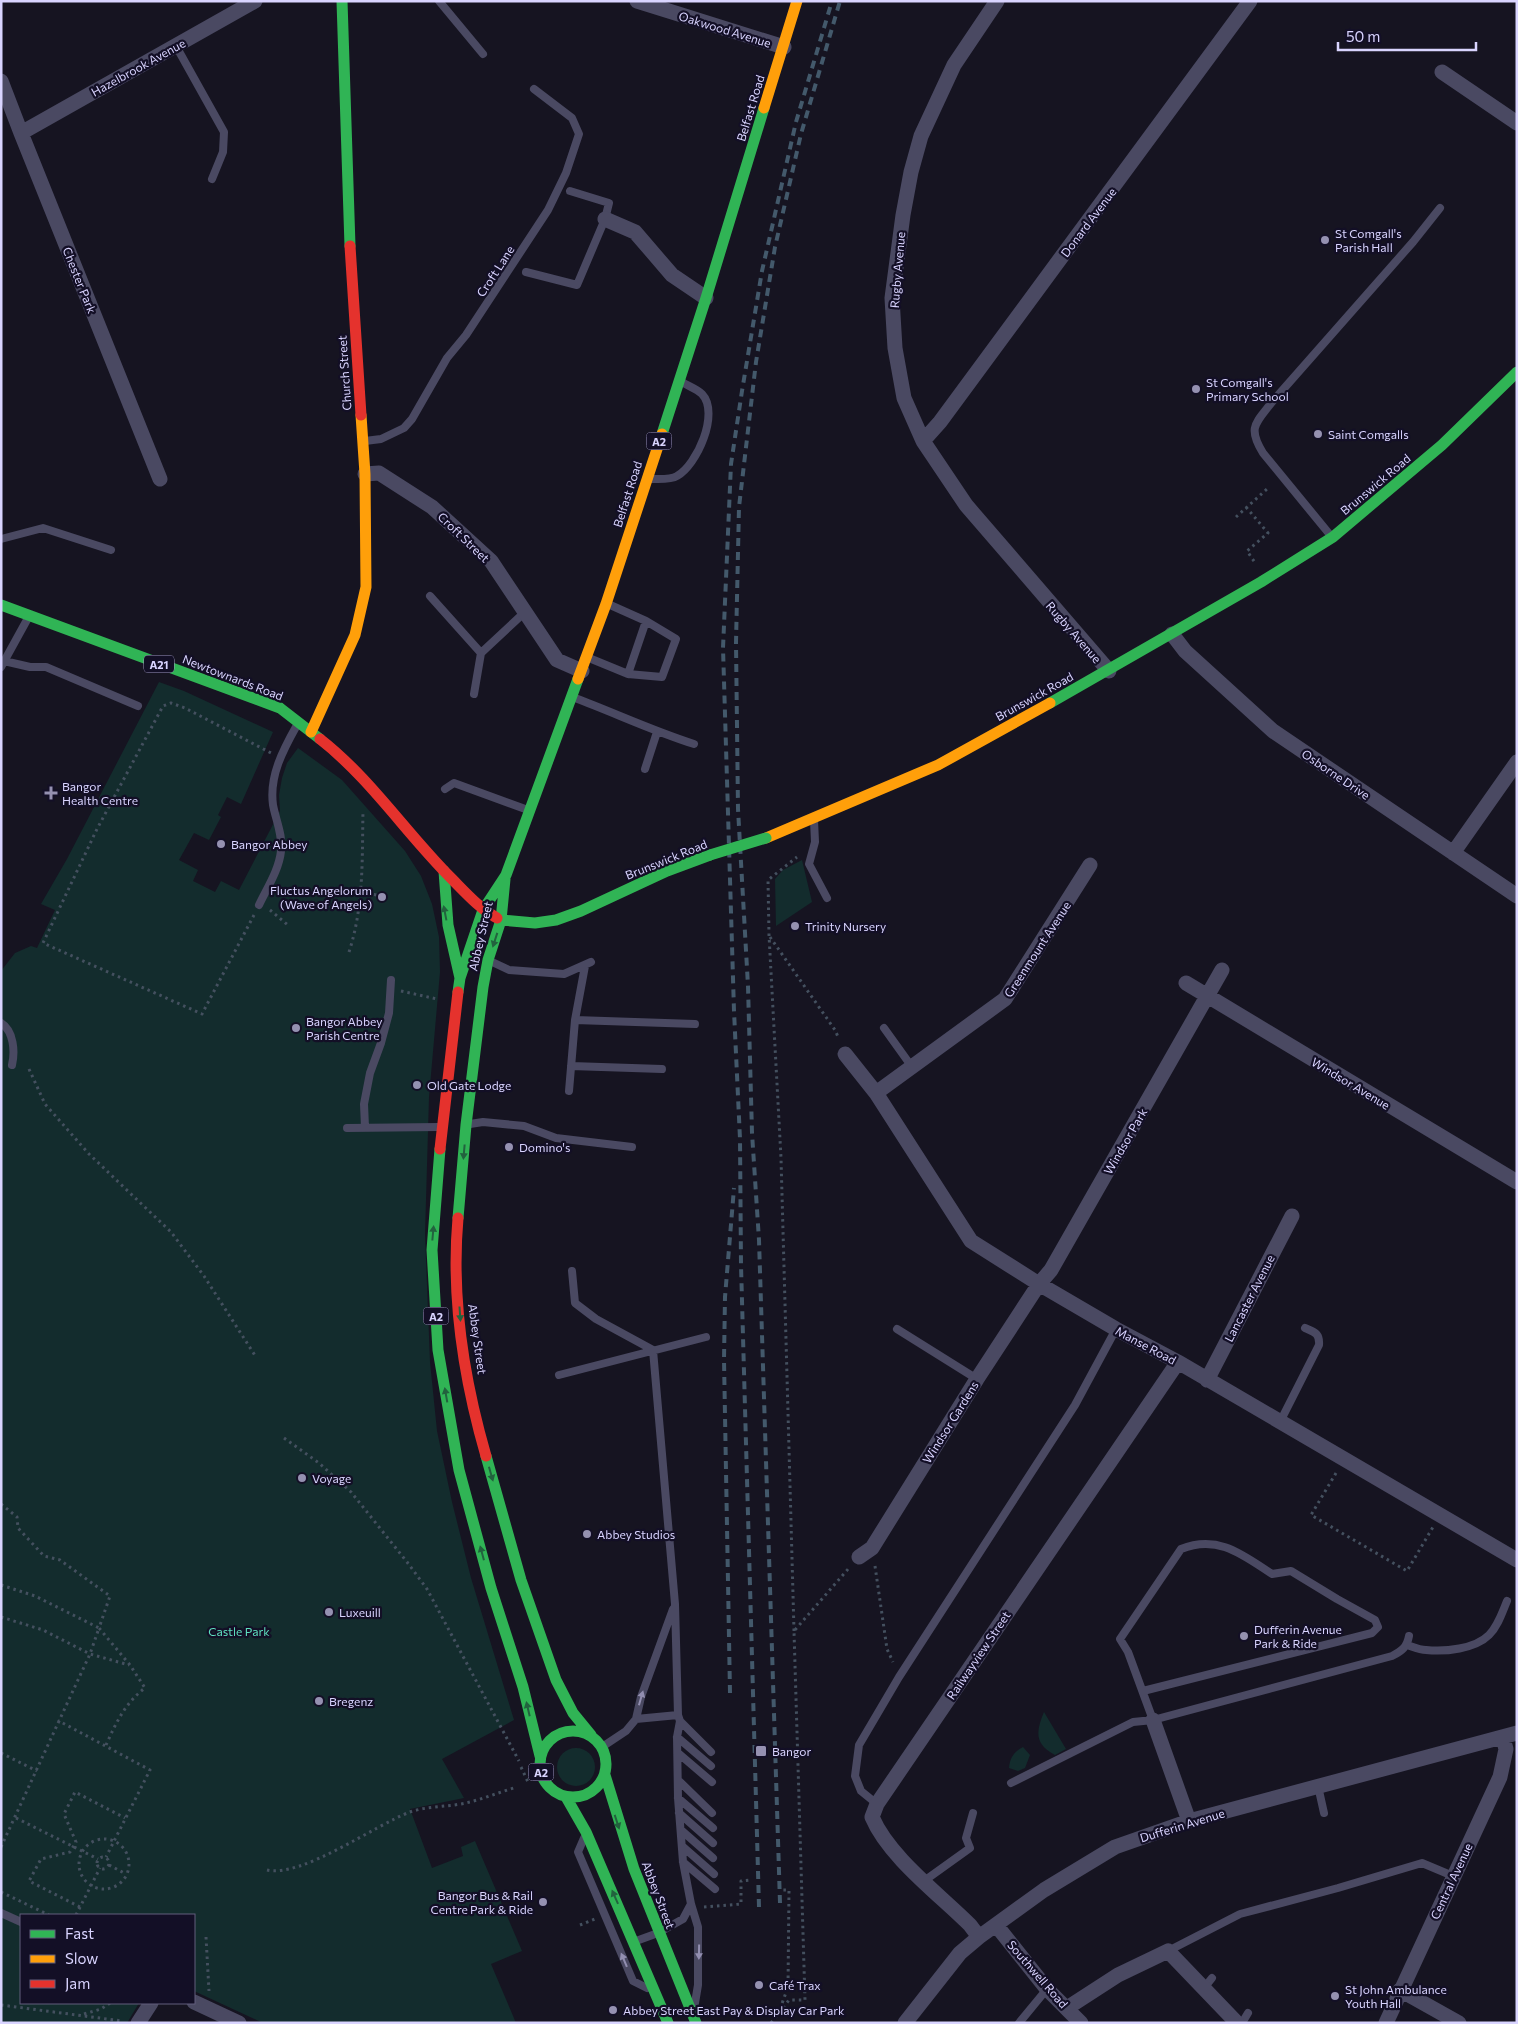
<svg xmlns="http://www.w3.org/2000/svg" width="1518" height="2024" viewBox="0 0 1518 2024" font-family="Commissioner,sans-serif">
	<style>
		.green { fill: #132c2d }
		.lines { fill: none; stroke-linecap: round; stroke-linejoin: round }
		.path { stroke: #44505f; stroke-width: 3; stroke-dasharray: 2.5 4; stroke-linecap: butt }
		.lane { stroke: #4a4962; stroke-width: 8 }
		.street { stroke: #4a4962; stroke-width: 15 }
		.fast { stroke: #30b455; stroke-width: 11 }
		.slow { stroke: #ff9f0a; stroke-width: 11 }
		.jam { stroke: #e5322d; stroke-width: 11 }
		.rail { stroke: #43596b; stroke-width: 4; stroke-dasharray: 8 6; stroke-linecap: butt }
		.fast-bridge { stroke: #30b455; stroke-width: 11 }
		.oneway { fill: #22623e }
		.oneway2 { fill: #928eb0 }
		.poi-dot { fill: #9591b1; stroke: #130f26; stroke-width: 2 }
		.labels { text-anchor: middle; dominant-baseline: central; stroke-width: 4.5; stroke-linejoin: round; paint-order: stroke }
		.shield { fill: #130f26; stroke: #9e99be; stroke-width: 1 }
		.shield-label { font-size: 11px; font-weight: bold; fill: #d9d4ff }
		.street-label { font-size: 12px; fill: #d9d4ff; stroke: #130f26 }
		.poi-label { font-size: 12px; fill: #d9d4ff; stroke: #130f26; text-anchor: start }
		.park-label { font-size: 12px; fill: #5fe0c0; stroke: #130f26 }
	</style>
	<rect width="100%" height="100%" fill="#161421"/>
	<path class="green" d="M159 682 184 691 273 732 241 804 227 797 218 815 221 817 209 840 194 833 179 860 198 870 193 881 215 892 221 881 239 890 280 811 279 795 282 778 287 763 298 748 342 780 405 851 421 876 432 904 439 937 440 972 429 1097 425 1234 430 1362 437 1431 452 1502 471 1578 514 1720 442 1759 464 1798 410 1809 432 1868 463 1856 461 1847 475 1841 522 1951 491 1964 516 2023H263L194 1991V1915H21V2003H139L127 2023H1V971L15 953 31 946 37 948 55 910 41 904 67 859Z
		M802 860 812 902 776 926 775 879 783 870Z
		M1044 1712 1066 1749 1055 1755C1034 1744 1036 1731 1044 1712Z
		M1023 1747 1030 1755 1025 1768 1018 1771 1009 1768C1010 1757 1014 1752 1023 1747Z
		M557 1767a19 19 0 1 1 38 0a19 19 0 1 1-38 0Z"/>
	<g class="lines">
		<path class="path" d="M1246 507 1268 533 1247 551 1256 564
			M1236 517 1267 489
			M361 893 377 895
			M270 910 289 926
			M254 915 202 1014 43 943 97 829 163 706 171 703 185 708 271 753
			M770 937 835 1030 839 1039
			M349 952C364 906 362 859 363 811
			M401 991 437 999
			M29 1069 45 1104 89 1154 171 1232 204 1276 256 1357
			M284 1438 319 1463 351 1492 407 1562 427 1589 519 1761
			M1336 1473 1311 1515 1407 1571 1433 1527
			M1 1504 17 1517 18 1528 44 1556 60 1560 110 1596 99 1628 130 1665 145 1688C125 1703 116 1723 106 1745
			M875 1566 887 1649 893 1662
			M1 1585 35 1596 99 1628 90 1654 59 1721
			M1 1617 43 1630 90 1654 129 1665
			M794 1631 781 1158 769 935 768 880 797 857
			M1 1753 37 1771
			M521 1767 528 1782
			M16 1818 98 1859
			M79 1864a25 25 0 1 1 50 0a25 25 0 1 1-50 0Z
			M1 1847 59 1721 150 1770 106 1857
			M97 1863a6 6 0 1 1 12 0a6 6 0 1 1-12 0Z
			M109 1865 126 1874
			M267 1870C302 1878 375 1825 410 1812 427 1806 448 1807 466 1803 483 1799 500 1792 517 1787
			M1 1892 49 1915
			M80 1907 29 1881 41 1859 70 1852 76 1842 64 1814 75 1792 125 1818
			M704 1907 741 1904V1881L752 1880
			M76 1915 100 1868
			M580 1925 595 1919
			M206 1937 209 1991
			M1 2005 122 2021
			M780 2009 788 1987 789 1890H783
			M84 2014 101 2009 110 2003
			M771 2023 789 2000H805L794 1631 849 1568"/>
		<path class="lane" d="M439 1 483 54
			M176 46 224 132 223 152 212 179
			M526 272 577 285 605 219 609 203 570 191
			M365 441 381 439 404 428 412 419 447 358 466 335 548 210 566 173 579 134 572 118 534 89
			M651 479C659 479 671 480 677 476 697 465 720 413 702 394 697 389 688 386 682 382
			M1331 536 1263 453C1247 427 1256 423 1272 402L1413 242 1440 208
			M1 539 43 528 111 550
			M430 596 481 653 474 694
			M481 653 525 612
			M589 658 628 674 646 621 608 604
			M4 661 30 667H46L138 706
			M1 667 28 618
			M628 674 662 677 676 639 646 621
			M575 698C615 713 653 731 694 744
			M645 769 657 732
			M445 789 454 783 528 810
			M814 820 815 842 809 864 827 898
			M259 905C267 888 279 870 281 851 283 835 276 821 273 805 269 776 283 750 297 725
			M490 961 509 970 564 974 591 962
			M575 1020 695 1024
			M1 1023C14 1031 15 1052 12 1065
			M884 1028 912 1067
			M571 1066 662 1069
			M569 1091 575 1020 585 966
			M470 1124 483 1122 524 1126 556 1138 632 1147
			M365 1127 364 1104 370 1073 381 1043 389 1013 391 980
			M347 1128 439 1127
			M572 1271 575 1303 596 1319 653 1350 675 1604 678 1715 680 1721 677 1737 678 1798 683 1862 691 1904 698 1927V1985L695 2003
			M897 1329 977 1379
			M559 1375 706 1337
			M1280 1422 1319 1345C1320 1333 1314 1332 1305 1328
			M1407 1645C1413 1647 1420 1650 1426 1650 1445 1652 1475 1649 1489 1635 1498 1626 1502 1613 1507 1601
			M1143 1691 1372 1633 1378 1627 1375 1620 1337 1599 1291 1571 1272 1574C1243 1555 1218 1534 1181 1549L1120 1639 1128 1652 1153 1720
			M636 1719 678 1715
			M680 1721 711 1752
			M677 1737 711 1766
			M602 1747 626 1731 636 1719 641 1697 673 1609
			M678 1753 712 1782
			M678 1780 712 1813
			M1011 1783 1133 1722 1153 1720 1392 1656C1402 1651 1407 1647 1409 1636
			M1318 1786 1324 1813
			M678 1798 713 1828
			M877 1804 861 1791 855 1776 859 1745 899 1677 1075 1405 1116 1329
			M679 1813 713 1843
			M681 1830 713 1858
			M584 1838 578 1852 633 1981 647 1988
			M682 1846 714 1874
			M683 1862 715 1889
			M924 1881 970 1848 966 1838 973 1813
			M1 1913 21 1922
			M636 1941 658 1933 683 1919 691 1904
			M1168 1951 1240 1914 1338 1888 1422 1863 1453 1876
			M1204 1988 1212 1978
			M1019 2023 1047 1989
			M1242 2023 1248 2013"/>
		<path class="street" d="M637 1 784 47
			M997 1 954 65 921 136 911 172 903 215 892 298 895 348 904 398 923 441 966 505 1109 671
			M1442 72 1517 123
			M1 81 21 133 160 479
			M21 133 255 1
			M605 219 635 232 672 275 706 298
			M923 441 940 422 1250 1
			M365 474 379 473 432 507 491 561 557 660 582 671
			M1172 634 1185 651 1273 731 1517 896
			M1453 853 1517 762
			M1186 983 1517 1182
			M845 1054 876 1093 971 1241 1039 1284 1116 1329 1178 1362 1517 1560
			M876 1093 1005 999 1090 865
			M1207 1380 1292 1216
			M859 1557 872 1548 977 1379 1039 1284 1051 1270 1222 970
			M1153 1720 1189 1821
			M996 1925 1047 1989 1081 2023
			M979 1937 970 1925C939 1894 889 1857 872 1817L877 1804 1178 1362
			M1400 1990 1459 2023
			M194 2002 239 2023
			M1067 2008 1118 1975 1168 1951 1237 2023
			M138 2023 151 2003
			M905 2023 960 1953 979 1937 1044 1890 1115 1847 1189 1821 1517 1733
			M1386 2023 1500 1777 1506 1749 1503 1738"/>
		<path class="fast" d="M342 1 350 246
			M662 434 706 298 764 108
			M1 605 280 708 320 739
			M1050 703 1261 582 1333 537 1442 445 1517 372
			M444 871 448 925 460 978
			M501 920 535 923 556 920 581 911 667 871 710 855
			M458 992 460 978 483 910 506 875 578 679
			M440 1149 432 1250 438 1350 459 1470 491 1588 523 1687 540 1756
			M458 1218 466 1125 483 987 488 960 501 920 505 879
			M486 1456 521 1580 556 1680 573 1713 591 1735
			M540 1764a33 33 0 1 1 66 0a33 33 0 1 1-66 0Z
			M605 1775 634 1869 696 2023
			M566 1797 586 1832 668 2023"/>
		<path class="slow" d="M764 108 797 1
			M578 679 606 604 662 434
			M311 732 355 635 366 587 365 474 361 415
			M766 838 938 765 1050 703"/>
		<path class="jam" d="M350 246 361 415
			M320 739C370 778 406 833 451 878 466 893 479 908 497 918
			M440 1149 458 992
			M458 1218C451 1297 464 1380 486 1456"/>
		<path class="rail" d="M730 1693 724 1360 725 1297 734 1188
			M780 1903 759 1240 752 1133 748 986 738 809 736 643 739 507 756 362 775 247 801 134 840 1
			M759 1907 741 1265 740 1139 734 1011 723 648 731 464 742 391 762 271 796 122 832 1"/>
		<path class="fast-bridge" d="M710 855 766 838"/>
	</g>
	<defs><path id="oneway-solid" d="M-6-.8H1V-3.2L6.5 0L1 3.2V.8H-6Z" transform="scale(1.25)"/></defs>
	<g class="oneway">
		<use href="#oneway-solid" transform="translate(445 913) rotate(-101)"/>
		<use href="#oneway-solid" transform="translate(495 940) rotate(108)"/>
		<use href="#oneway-solid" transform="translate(464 1152) rotate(95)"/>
		<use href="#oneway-solid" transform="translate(433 1233) rotate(-85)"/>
		<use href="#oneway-solid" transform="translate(460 1314) rotate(86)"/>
		<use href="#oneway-solid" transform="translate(446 1395) rotate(-100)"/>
		<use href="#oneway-solid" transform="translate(491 1474) rotate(74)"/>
		<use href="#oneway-solid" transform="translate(482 1553) rotate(-105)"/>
		<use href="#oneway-solid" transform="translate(528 1709) rotate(-103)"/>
		<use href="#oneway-solid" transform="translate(617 1822) rotate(72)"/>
		<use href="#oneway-solid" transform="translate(615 1897) rotate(-114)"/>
	</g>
	<g class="oneway2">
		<use href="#oneway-solid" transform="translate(641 1698) rotate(-74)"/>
		<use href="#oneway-solid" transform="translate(699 1952) rotate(91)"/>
		<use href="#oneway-solid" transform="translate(624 1960) rotate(-113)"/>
	</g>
	<g class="poi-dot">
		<circle cx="1325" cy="240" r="5"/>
		<circle cx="1196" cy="389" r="5"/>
		<circle cx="1318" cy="434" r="5"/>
		<path d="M48.5 785.5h5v5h5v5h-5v5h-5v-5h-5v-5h5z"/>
		<circle cx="221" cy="844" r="5"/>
		<circle cx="382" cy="897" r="5"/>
		<circle cx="795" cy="926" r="5"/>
		<circle cx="296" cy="1028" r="5"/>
		<circle cx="417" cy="1085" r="5"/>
		<circle cx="509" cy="1147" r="5"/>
		<circle cx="302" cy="1478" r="5"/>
		<circle cx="587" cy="1534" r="5"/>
		<circle cx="329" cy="1612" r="5"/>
		<circle cx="1244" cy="1636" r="5"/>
		<circle cx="319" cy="1701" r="5"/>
		<rect x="755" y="1745" width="12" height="12" rx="2.5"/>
		<circle cx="543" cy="1902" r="5"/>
		<circle cx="759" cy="1985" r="5"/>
		<circle cx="1335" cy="1996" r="5"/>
		<circle cx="613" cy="2010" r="5"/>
	</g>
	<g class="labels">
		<g class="shield">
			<rect x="646.5" y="432.5" width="25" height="17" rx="4"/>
			<rect x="144" y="655.5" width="30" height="17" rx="4"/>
			<rect x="423.5" y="1307.5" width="25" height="17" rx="4"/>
			<rect x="528.5" y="1763.5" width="25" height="17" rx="4"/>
		</g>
		<g class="shield-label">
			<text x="659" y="441">A2</text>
			<text x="159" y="664">A21</text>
			<text x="436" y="1316">A2</text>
			<text x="541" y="1772">A2</text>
		</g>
		<g class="street-label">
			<text transform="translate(725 29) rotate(17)">Oakwood Avenue</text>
			<text transform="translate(138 67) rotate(-29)">Hazelbrook Avenue</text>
			<text transform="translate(750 108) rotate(-73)">Belfast Road</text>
			<text transform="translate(1088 222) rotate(-53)">Donard Avenue</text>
			<text transform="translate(897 270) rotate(-85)">Rugby Avenue</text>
			<text transform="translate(495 271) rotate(-57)">Croft Lane</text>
			<text transform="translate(80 280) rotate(68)">Chester Park</text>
			<text transform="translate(344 373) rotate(-94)">Church Street</text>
			<text transform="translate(1375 484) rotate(-40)">Brunswick Road</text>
			<text transform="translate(627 494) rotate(-72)">Belfast Road</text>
			<text transform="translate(464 537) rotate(44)">Croft Street</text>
			<text transform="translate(1074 632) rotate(49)">Rugby Avenue</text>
			<text transform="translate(233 677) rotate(21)">Newtownards Road</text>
			<text transform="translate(1034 696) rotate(-29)">Brunswick Road</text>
			<text transform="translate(1336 774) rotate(34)">Osborne Drive</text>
			<text transform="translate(666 859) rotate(-22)">Brunswick Road</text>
			<text transform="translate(480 936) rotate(-77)">Abbey Street</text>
			<text transform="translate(1037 949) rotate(-57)">Greenmount Avenue</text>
			<text transform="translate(1351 1083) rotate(31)">Windsor Avenue</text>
			<text transform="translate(1125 1141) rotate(-60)">Windsor Park</text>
			<text transform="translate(1249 1298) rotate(-63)">Lancaster Avenue</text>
			<text transform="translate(478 1339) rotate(82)">Abbey Street</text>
			<text transform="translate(1146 1345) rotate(28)">Manse Road</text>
			<text transform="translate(950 1422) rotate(-58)">Windsor Gardens</text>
			<text transform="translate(978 1655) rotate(-56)">Railwayview Street</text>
			<text transform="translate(1182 1825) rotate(-17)">Dufferin Avenue</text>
			<text transform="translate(1451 1881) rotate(-65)">Central Avenue</text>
			<text transform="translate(659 1895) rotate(69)">Abbey Street</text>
			<text transform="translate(1038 1974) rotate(49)">Southwell Road</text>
		</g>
		<g class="poi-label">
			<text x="1335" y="233">St Comgall's<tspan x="1335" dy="14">Parish Hall</tspan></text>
			<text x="1206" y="382">St Comgall's<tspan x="1206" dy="14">Primary School</tspan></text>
			<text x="1328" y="434">Saint Comgalls</text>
			<text x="62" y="786">Bangor<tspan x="62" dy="14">Health Centre</tspan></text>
			<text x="231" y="844">Bangor Abbey</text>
			<text x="372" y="890" text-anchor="end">Fluctus Angelorum<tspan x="372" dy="14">(Wave of Angels)</tspan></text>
			<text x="805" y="926">Trinity Nursery</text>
			<text x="306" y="1021">Bangor Abbey<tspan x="306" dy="14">Parish Centre</tspan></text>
			<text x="427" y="1085">Old Gate Lodge</text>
			<text x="519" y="1147">Domino's</text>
			<text x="312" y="1478">Voyage</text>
			<text x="597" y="1534">Abbey Studios</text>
			<text x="339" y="1612">Luxeuill</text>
			<text x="1254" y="1629">Dufferin Avenue<tspan x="1254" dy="14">Park &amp; Ride</tspan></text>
			<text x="329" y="1701">Bregenz</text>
			<text x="772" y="1751">Bangor</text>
			<text x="533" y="1895" text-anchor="end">Bangor Bus &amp; Rail<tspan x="533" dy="14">Centre Park &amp; Ride</tspan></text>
			<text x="769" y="1985">Café Trax</text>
			<text x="1345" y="1989">St John Ambulance<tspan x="1345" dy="14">Youth Hall</tspan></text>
			<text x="623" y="2010">Abbey Street East Pay &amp; Display Car Park</text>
		</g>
		<g class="park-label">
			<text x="239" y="1631">Castle Park</text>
		</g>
	</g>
	<rect width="1518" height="2024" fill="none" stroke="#d9d4ff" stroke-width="5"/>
	<rect x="20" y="1914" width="175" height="90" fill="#130f26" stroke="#625e7d"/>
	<rect x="30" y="1930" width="25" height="8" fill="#30b455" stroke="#625e7d"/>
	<text x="65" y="1939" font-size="15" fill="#d9d4ff">Fast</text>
	<rect x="30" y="1955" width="25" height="8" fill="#ff9f0a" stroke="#625e7d"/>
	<text x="65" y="1964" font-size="15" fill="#d9d4ff">Slow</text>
	<rect x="30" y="1980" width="25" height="8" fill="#e5322d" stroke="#625e7d"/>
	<text x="65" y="1989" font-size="15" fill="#d9d4ff">Jam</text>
	<path d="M1338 42v8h138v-8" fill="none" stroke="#d9d4ff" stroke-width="2.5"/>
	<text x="1346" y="42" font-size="15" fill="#d9d4ff" stroke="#130f26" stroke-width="4" paint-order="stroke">50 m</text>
</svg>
